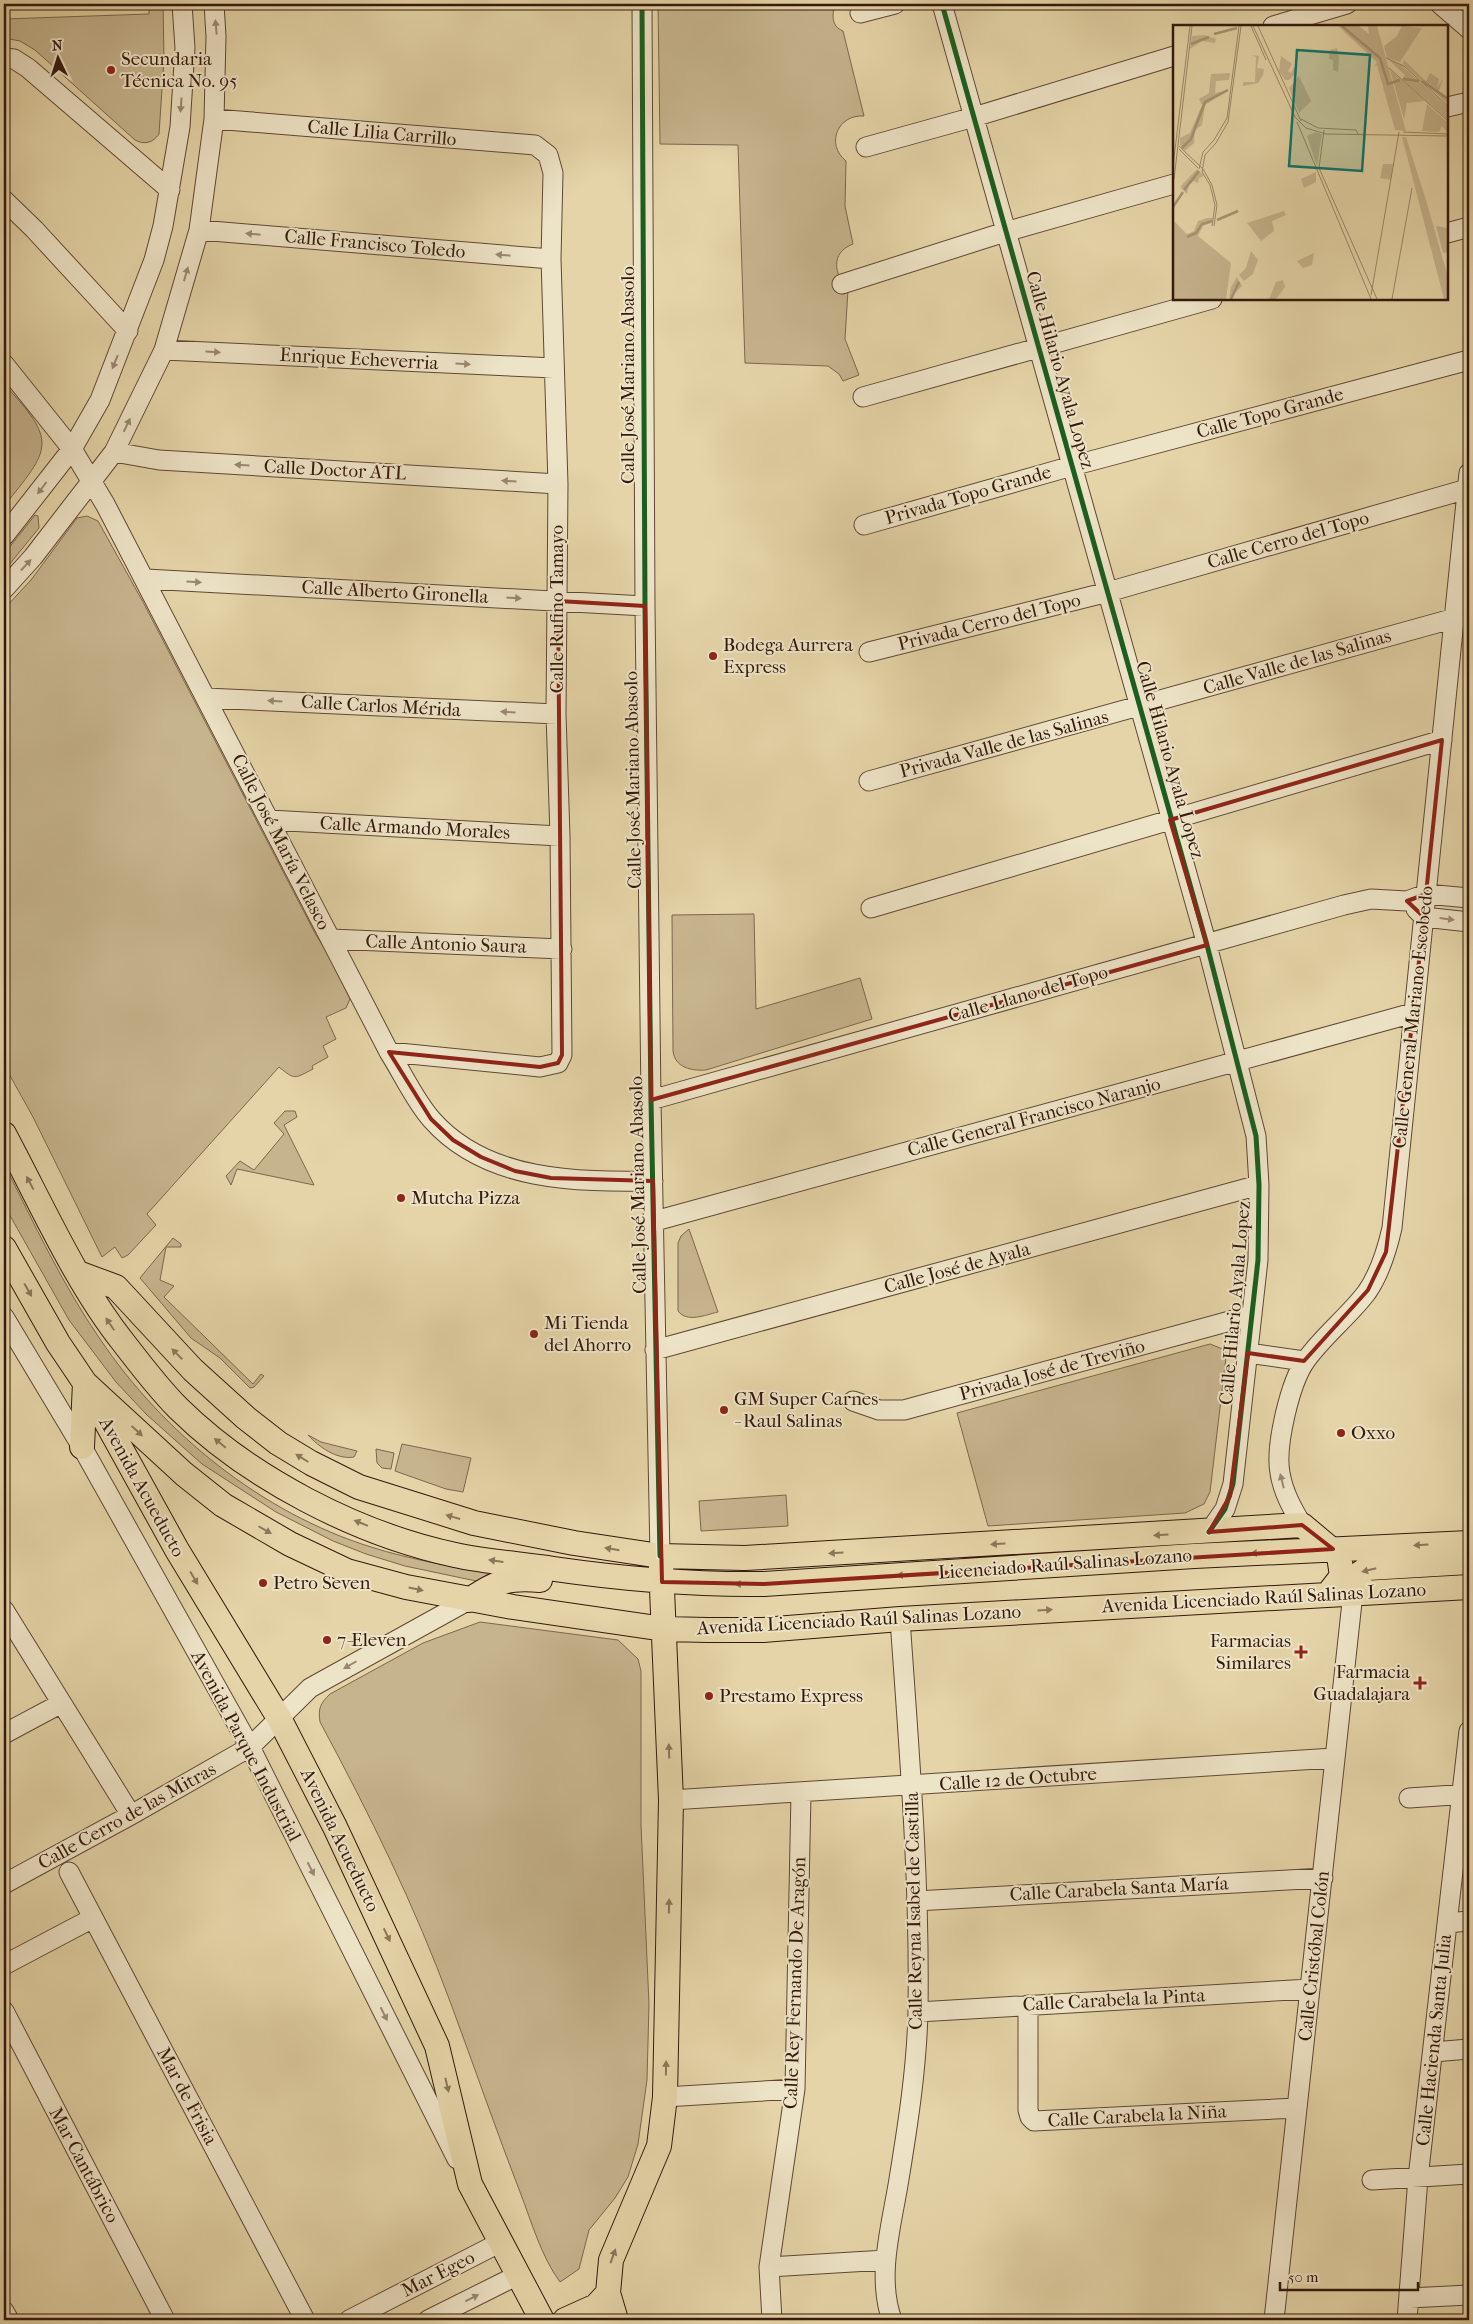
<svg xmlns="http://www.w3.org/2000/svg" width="1473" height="2324" viewBox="0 0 1473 2324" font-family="'IM FELL French Canon',serif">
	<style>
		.green { fill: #c6b48d; stroke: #7d664d }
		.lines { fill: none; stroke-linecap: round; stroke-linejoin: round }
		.minor-casing { stroke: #604834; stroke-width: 21 }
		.major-casing { stroke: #34190d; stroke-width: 26 }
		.minor { stroke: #ede3c6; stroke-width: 19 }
		.major { stroke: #e4d4a7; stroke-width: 24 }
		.cycleway-casing { stroke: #ede3c6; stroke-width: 8 }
		.cycleway { stroke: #1b5e20; stroke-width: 5 }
		.oneway { fill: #9a8873 }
		.oneway2 { fill: #8c765a }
		.marked { fill: none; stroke: #8f2418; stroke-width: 4; stroke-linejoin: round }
		.poi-dot { fill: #8f2418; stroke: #ede3c6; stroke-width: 2 }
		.labels { text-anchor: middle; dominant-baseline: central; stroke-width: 4; stroke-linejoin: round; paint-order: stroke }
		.poi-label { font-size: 19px; fill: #34190d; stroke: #ede3c6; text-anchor: start }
		.street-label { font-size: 19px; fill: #34190d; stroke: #ede3c6 }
		.inset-river { fill: none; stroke: #a89473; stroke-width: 2.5 }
		.inset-road { fill: none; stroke: #9e8969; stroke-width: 1 }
		.view { fill: #0f766e; fill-opacity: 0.15; stroke: #0f766e; stroke-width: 2.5 }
		.inset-edge { fill: none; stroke: #34190d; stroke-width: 2.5 }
	</style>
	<rect width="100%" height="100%" fill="#e4d4a7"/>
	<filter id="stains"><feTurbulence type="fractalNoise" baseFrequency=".004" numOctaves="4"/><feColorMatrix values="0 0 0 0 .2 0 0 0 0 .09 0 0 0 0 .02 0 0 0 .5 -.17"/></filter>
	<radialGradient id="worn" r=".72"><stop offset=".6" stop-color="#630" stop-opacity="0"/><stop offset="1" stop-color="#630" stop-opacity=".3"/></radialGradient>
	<path class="green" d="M149 4H163L164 59 159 134C153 143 144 145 135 140L35 50 20 41 4 38V19L149 14Z
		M658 4H835C832 15 831 26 843 31L864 116C838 114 825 144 846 161L845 206 853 244C830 253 834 274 848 290L845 339 859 375 843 381 839 374 828 366 745 363 738 145 660 144Z
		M4 384C58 442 51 448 4 506Z
		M35 515 38 516 39 528 4 571V554Z
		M87 516 98 521 143 602 316 935 333 962 350 999 346 1008 326 1017 336 1039 323 1046 328 1057 312 1066 313 1069C294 1079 295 1080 279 1067L147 1214 156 1225 128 1255 122 1258 115 1247 102 1257 33 1117 4 1065V609L31 580 77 518Z
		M754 914 756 1009 860 978 872 1019 706 1070C692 1071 675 1068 673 1051L672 915Z
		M285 1111H295L297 1117 284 1125 314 1185 237 1169 231 1185 226 1176 240 1161 254 1170 284 1134 274 1123Z
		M4 1164C34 1223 62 1284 100 1339 163 1433 262 1513 371 1547 412 1560 454 1567 496 1574L476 1581 405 1566 366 1554 333 1541 276 1512 202 1464 147 1415 116 1382 69 1320 4 1205Z
		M689 1229 718 1312C705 1315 687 1323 678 1311V1243L681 1236Z
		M173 1238 181 1244V1247H166L160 1280 174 1286 164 1297 253 1384 261 1374 264 1376 254 1387 250 1388 220 1358 191 1338 140 1278Z
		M1210 1344 1225 1350 1226 1357 1210 1492 1204 1504 1185 1513 988 1526 957 1413Z
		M308 1435 321 1442 357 1451 354 1457C337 1460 319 1447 308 1435Z
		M402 1444 471 1458 463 1492 446 1489 395 1471Z
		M376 1449 394 1453 391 1469 382 1468 377 1463Z
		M786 1495 788 1526 701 1531 699 1501Z
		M480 1622 618 1640 638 1659 641 1671V1825L649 2004 647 2080 638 2144 628 2177 615 2198 589 2230 579 2269 560 2282C541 2256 532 2223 520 2192 496 2130 474 2066 451 2004 415 1906 369 1813 320 1722 318 1708 320 1704 330 1694L423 1643Z"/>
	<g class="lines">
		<g class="minor-casing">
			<path id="minor" d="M642 4 645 606 651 1100 660 1556
				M942 4 1207 945 1256 1136 1259 1185 1258 1260 1233 1484 1225 1509 1209 1532
				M1440 4 1469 29
				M860 13 895 4
				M1273 26 1347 4
				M4 58 14 59 28 68 170 190
				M1447 107 1469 102
				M214 119 535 145 548 155 553 173 551 259 558 484 556 714 560 836 562 1055 558 1063 540 1067 389 1052
				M866 147 974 117 1174 56
				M4 200 34 229 128 331
				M199 230 551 259
				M1447 233 1469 227
				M842 284 1005 232 1174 184
				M164 350 554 368
				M4 364 72 449 105 504 389 1052C403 1074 415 1101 432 1120 487 1182 577 1182 653 1181
				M863 397 1212 299
				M114 452 159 460 558 484
				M864 525 1072 466 1469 360
				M4 536 72 449 100 400 154 260 163 226 180 127 185 48 182 4
				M146 579 645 606
				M4 589 33 557 114 452 164 350 199 230 214 119 216 36 214 4
				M869 652 1108 592 1467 489
				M206 698 556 714
				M869 781 1455 618
				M269 820 560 836
				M871 908 1442 740
				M1416 909 1424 917 1469 922
				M331 939 562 949
				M651 1100 1344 905 1371 899 1407 901 1426 894 1469 898
				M655 1221 1413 1013
				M4 1317 82 1447 250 1747 457 2159
				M655 1350 1259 1185
				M1248 1353 1304 1361
				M853 1401 879 1410H904L1252 1315
				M1302 1525C1292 1508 1283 1492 1280 1473 1275 1446 1290 1382 1306 1360 1324 1335 1349 1316 1367 1292 1380 1273 1387 1250 1392 1228L1469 473
				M4 1610 131 1815
				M4 1734 60 1704
				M1409 1798 1469 1794
				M671 1800 1334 1758
				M69 1872 305 2320
				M4 1884 131 1815 250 1747 310 1688 469 1600
				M916 1901 1323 1878
				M1447 1923 1469 1921
				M4 1965 93 1918
				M1028 2005V2110L1030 2117 1034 2121 1297 2108
				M4 2011 165 2320
				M918 2012 1310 1989
				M1433 2052 1469 2049
				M665 2097 795 2089
				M1372 2180 1469 2174
				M769 2267 886 2260
				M1409 2298 1469 2295
				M4 2311 9 2320
				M349 2320 501 2242
				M428 2320 518 2275
				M772 2320 769 2267 795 2089 801 1793
				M892 2320C876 2276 892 2224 899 2179 908 2124 917 2066 918 2010 920 1880 909 1749 900 1619
				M1274 2320 1353 1593
				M1407 2320 1418 2178 1469 1731"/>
		</g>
		<g class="major-casing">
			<path id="major" d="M4 1134C40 1201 76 1283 123 1342 140 1364 158 1388 178 1408 249 1478 357 1534 455 1555 487 1562 521 1564 554 1569 624 1579 693 1585 764 1584L1194 1556 1469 1543
				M4 1248 58 1343 85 1383 184 1474 223 1505 290 1544 347 1571 406 1587 513 1607 664 1629 708 1630H763L900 1619 1469 1587
				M78 1273 116 1287 193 1370 246 1418 278 1443 311 1463 359 1487 474 1523 574 1543 660 1556 745 1558 1302 1525 1339 1556 1342 1576 1328 1594
				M94 1400 177 1550 279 1718 335 1827 437 2046 470 2184 542 2320
				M82 1447 85 1383
				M1353 1593 1356 1576 1368 1568 1469 1562
				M469 1600C498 1582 505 1577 540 1580
				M565 2320 596 2306 608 2293
				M616 2320 608 2293 611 2260 659 2146 665 2097 671 1800 661 1566"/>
		</g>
		<use href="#minor" class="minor"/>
		<use href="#major" class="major"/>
		<g class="cycleway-casing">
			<path id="cycleway" d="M642 4 645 606 651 1100 660 1556
				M942 4 1207 945 1256 1136 1259 1185 1258 1260 1233 1484 1225 1509 1209 1532"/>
		</g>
		<use href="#cycleway" class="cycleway"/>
	</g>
	<defs><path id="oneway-solid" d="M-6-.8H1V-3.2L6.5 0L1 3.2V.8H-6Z" transform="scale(1.25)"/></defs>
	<g class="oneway">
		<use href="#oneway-solid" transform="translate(216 27) rotate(-95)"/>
		<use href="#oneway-solid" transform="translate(181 105) rotate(94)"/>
		<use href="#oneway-solid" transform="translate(253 234) rotate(-175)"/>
		<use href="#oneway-solid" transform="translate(503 255) rotate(-175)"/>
		<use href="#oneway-solid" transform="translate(186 274) rotate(-74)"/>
		<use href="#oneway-solid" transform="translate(213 352) rotate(3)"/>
		<use href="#oneway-solid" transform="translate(115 362) rotate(112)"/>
		<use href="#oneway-solid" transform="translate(463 364) rotate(3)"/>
		<use href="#oneway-solid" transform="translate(127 425) rotate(-64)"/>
		<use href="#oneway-solid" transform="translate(242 465) rotate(-177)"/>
		<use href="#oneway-solid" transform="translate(509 481) rotate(-177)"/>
		<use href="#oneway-solid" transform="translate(42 488) rotate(127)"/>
		<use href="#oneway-solid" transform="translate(26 565) rotate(-47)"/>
		<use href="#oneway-solid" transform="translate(194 582) rotate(3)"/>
		<use href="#oneway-solid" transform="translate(514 598) rotate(3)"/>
		<use href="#oneway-solid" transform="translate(275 701) rotate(-177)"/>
		<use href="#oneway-solid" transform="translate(508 712) rotate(-177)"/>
		<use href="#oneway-solid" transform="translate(1447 919) rotate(7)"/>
		<use href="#oneway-solid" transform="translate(1282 1481) rotate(-104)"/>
		<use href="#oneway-solid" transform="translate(350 1665) rotate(150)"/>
		<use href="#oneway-solid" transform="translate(311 1869) rotate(63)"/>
		<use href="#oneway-solid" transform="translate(384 2014) rotate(63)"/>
		<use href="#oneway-solid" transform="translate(472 2298) rotate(-27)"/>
	</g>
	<g class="oneway2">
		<use href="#oneway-solid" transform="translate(30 1183) rotate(-118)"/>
		<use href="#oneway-solid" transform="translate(28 1290) rotate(60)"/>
		<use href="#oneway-solid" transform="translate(110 1324) rotate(-124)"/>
		<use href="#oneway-solid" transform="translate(177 1354) rotate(-135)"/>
		<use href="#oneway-solid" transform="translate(137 1431) rotate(43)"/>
		<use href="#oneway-solid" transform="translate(220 1443) rotate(-141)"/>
		<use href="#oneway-solid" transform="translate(302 1458) rotate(-148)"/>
		<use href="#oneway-solid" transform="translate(453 1517) rotate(-164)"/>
		<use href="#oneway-solid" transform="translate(361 1523) rotate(-158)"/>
		<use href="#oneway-solid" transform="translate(265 1530) rotate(30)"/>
		<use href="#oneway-solid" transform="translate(1161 1535) rotate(177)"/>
		<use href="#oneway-solid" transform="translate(998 1544) rotate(177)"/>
		<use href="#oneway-solid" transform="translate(1421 1545) rotate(177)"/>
		<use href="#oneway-solid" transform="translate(612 1549) rotate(-171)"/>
		<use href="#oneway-solid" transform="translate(836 1553) rotate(177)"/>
		<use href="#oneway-solid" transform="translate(1258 1553) rotate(177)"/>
		<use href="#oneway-solid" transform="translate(496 1561) rotate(-172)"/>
		<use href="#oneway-solid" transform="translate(1369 1570) rotate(166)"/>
		<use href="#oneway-solid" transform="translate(904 1575) rotate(176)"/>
		<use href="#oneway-solid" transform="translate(194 1578) rotate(59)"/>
		<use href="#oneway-solid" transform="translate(742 1584) rotate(179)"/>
		<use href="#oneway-solid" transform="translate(416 1589) rotate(12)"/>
		<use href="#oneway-solid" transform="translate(1045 1610) rotate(-3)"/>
		<use href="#oneway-solid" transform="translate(669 1751) rotate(-92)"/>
		<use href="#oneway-solid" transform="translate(669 1906) rotate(-89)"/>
		<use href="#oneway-solid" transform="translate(387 1935) rotate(65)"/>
		<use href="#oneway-solid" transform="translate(666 2068) rotate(-89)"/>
		<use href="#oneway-solid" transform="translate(447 2085) rotate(77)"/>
		<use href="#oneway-solid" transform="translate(613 2256) rotate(-70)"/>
	</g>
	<path class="marked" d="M558 601 645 606 651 1100 1207 945 1170 820 1442 740 1426 894 1407 901 1424 917 1386 1252 1368 1290 1304 1361 1248 1353 1230 1496 1209 1532 1302 1525 1333 1549 764 1584 662 1582 653 1181 551 1178 515 1171 481 1157 453 1140 431 1119 389 1052 540 1067 558 1063 562 1055Z"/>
	<g class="poi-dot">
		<circle cx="111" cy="70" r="5"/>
		<circle cx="713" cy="656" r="5"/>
		<circle cx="401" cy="1198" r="5"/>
		<circle cx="534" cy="1334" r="5"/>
		<circle cx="724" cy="1410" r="5"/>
		<circle cx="1341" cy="1433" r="5"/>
		<circle cx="263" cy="1583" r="5"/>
		<circle cx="327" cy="1640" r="5"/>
		<path d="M1298.5 1644.5h5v5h5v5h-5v5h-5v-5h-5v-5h5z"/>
		<path d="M1417.5 1675.5h5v5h5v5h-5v5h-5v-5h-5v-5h5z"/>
		<circle cx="709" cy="1696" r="5"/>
	</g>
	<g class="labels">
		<g class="poi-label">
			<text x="121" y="59">Secundaria<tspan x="121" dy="22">Técnica No. 95</tspan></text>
			<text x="723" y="645">Bodega Aurrera<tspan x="723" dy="22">Express</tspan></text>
			<text x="411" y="1198">Mutcha Pizza</text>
			<text x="544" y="1323">Mi Tienda<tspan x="544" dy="22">del Ahorro</tspan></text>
			<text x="734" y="1399">GM Super Carnes<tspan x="734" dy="22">- Raul Salinas</tspan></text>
			<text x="1351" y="1433">Oxxo</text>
			<text x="273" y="1583">Petro Seven</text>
			<text x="337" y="1640">7-Eleven</text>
			<text x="1291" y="1641" text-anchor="end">Farmacias<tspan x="1291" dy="22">Similares</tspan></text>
			<text x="1410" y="1672" text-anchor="end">Farmacia<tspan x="1410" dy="22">Guadalajara</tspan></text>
			<text x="719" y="1696">Prestamo Express</text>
		</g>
		<g class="street-label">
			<text transform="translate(382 133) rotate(5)">Calle Lilia Carrillo</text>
			<text transform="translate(375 244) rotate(5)">Calle Francisco Toledo</text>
			<text transform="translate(359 359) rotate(3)">Enrique Echeverria</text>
			<text transform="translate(1060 370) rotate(74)">Calle Hilario Ayala Lopez</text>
			<text transform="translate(628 375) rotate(-90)">Calle José Mariano Abasolo</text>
			<text transform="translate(1270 413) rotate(-15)">Calle Topo Grande</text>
			<text transform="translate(335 470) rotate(3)">Calle Doctor ATL</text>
			<text transform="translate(968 495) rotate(-16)">Privada Topo Grande</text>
			<text transform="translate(1288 540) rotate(-16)">Calle Cerro del Topo</text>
			<text transform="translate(395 592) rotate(3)">Calle Alberto Gironella</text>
			<text transform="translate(557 609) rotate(-90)">Calle Rufino Tamayo</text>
			<text transform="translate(989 622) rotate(-14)">Privada Cerro del Topo</text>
			<text transform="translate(1297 662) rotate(-16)">Calle Valle de las Salinas</text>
			<text transform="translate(381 706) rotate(3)">Calle Carlos Mérida</text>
			<text transform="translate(1004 744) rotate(-15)">Privada Valle de las Salinas</text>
			<text transform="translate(1170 760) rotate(74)">Calle Hilario Ayala Lopez</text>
			<text transform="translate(633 780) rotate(-91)">Calle José Mariano Abasolo</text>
			<text transform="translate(415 828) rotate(3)">Calle Armando Morales</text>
			<text transform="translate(281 842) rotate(63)">Calle José María Velasco</text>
			<text transform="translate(446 944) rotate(2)">Calle Antonio Saura</text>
			<text transform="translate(1028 994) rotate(-16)">Calle Llano del Topo</text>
			<text transform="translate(1413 1017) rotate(-84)">Calle General Mariano Escobedo</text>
			<text transform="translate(1034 1117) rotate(-15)">Calle General Francisco Naranjo</text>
			<text transform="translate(638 1185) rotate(-91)">Calle José Mariano Abasolo</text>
			<text transform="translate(957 1268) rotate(-15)">Calle José de Ayala</text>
			<text transform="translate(1235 1303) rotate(-85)">Calle Hilario Ayala Lopez</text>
			<text transform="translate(1052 1370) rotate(-15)">Privada José de Treviño</text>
			<text transform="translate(142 1487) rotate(61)">Avenida Acueducto</text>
			<text transform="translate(1065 1564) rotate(-4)">Licenciado Raúl Salinas Lozano</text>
			<text transform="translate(1264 1598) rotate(-3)">Avenida Licenciado Raúl Salinas Lozano</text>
			<text transform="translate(859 1620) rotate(-3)">Avenida Licenciado Raúl Salinas Lozano</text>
			<text transform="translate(246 1746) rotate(62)">Avenida Parque Industrial</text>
			<text transform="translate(1018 1779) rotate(-4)">Calle 12 de Octubre</text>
			<text transform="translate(127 1816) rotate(-29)">Calle Cerro de las Mitras</text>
			<text transform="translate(340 1840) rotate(64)">Avenida Acueducto</text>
			<text transform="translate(1119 1889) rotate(-3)">Calle Carabela Santa María</text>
			<text transform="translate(914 1911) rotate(-91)">Calle Reyna Isabel de Castilla</text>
			<text transform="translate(1314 1956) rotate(-84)">Calle Cristóbal Colón</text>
			<text transform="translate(795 1983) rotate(-88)">Calle Rey Fernando De Aragón</text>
			<text transform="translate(1114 2000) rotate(-3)">Calle Carabela la Pinta</text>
			<text transform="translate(1434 2040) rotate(-84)">Calle Hacienda Santa Julia</text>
			<text transform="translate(187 2096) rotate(62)">Mar de Frisia</text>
			<text transform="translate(1137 2116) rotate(-3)">Calle Carabela la Niña</text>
			<text transform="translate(84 2165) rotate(62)">Mar Cantábrico</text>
			<text transform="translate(438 2274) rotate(-27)">Mar Egeo</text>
		</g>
	</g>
	<g transform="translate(1173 25)">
		<rect width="275" height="275" fill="#e4d4a7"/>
		<path d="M165 1H186L196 9 195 1H204L233 106 222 105 204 40 201 42 204 37ZM229 1 249 3 227 37 214 33 211 21 224 11ZM31 10 43 14 42 18 29 16 17 24 19 11ZM164 23 166 33 165 47 160 45V35L156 34 157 25ZM79 30 86 31 84 43 91 44 90 50 85 58 70 61V57H82L83 32ZM108 31 119 39 115 46 118 48 121 42 124 47 116 55H112L106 46ZM216 35 227 39 275 82V95L229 54 232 50ZM231 35 253 56 257 48 266 54 264 63 270 53 266 66 275 72V79L230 39ZM217 45 252 76 234 78 231 94ZM57 48 56 55 43 56 42 68 56 65 32 80 29 100 22 105 21 118 12 126 7 120V113L17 108 29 80 26 74 36 68 38 49ZM126 51 138 76 126 88 116 63ZM254 79 275 98V108L269 101 266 107 249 106ZM142 107 149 109 144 141 134 111ZM229 112H233L253 175 275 252V274H271ZM210 139H220L218 155 207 153ZM24 144 31 151 26 153 25 158 21 156 16 160 14 169 7 162ZM143 147V157L131 163 128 154ZM111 186 113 190 99 196 101 206 88 216 74 198ZM34 193H40L38 198 30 201 25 211 58 238 53 274H0V195L14 209 21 206 25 196ZM263 201 275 203V227L270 228ZM78 226 85 235 80 249 71 256 66 250 73 243ZM141 228 139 240 130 243 124 236ZM64 252 69 261 56 274 58 262ZM110 255 112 262 103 274H96L103 257Z" fill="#c6b48d"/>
		<path class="inset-river" d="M169 1 207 33 215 59 227 55M41 9 64 3M18 19 36 12M230 54 246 56M249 56 275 74M9 123 18 114 32 77 55 65M11 165 26 146M0 182 10 167M44 195 65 186M14 212 23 208 29 199 39 196M58 274 66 257"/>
		<path class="inset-road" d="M78 1 93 35M80 1 122 92 133 103 153 109 275 111M85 1 128 96M213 33 231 41 275 81M216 43 275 96M128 94 145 103 183 105 185 109M124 97 198 274M151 105 146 143 204 274M230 107 275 109M6 121 30 144 39 160 44 180 41 201M6 124 25 143M0 141 17 1M26 144 30 127 41 115 54 93 66 1M29 147 32 130 43 118 55 97 68 1M29 147 37 160 42 180 39 201M1 154 19 1M198 270 226 107M219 274 239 163"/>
		<path class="view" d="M124 25 197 30 189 146 116 141Z"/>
		<rect width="275" height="275" class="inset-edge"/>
	</g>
	<rect width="1473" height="2324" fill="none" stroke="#e4d4a7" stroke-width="20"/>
	<rect x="5" y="5" width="1463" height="2314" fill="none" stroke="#34190d" stroke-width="2.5"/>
	<rect x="10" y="10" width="1453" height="2304" fill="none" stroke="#34190d"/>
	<g transform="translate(58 58) rotate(356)" stroke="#ede3c6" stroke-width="4" paint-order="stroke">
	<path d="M0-4L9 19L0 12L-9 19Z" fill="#34190d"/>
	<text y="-8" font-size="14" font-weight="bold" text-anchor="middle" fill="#34190d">N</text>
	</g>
	<path d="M1280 2282v8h138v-8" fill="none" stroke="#34190d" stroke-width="2.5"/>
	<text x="1288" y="2282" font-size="15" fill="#34190d" stroke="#ede3c6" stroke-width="4" paint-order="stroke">50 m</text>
	<rect width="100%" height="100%" filter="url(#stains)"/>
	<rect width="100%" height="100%" fill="url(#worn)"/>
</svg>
